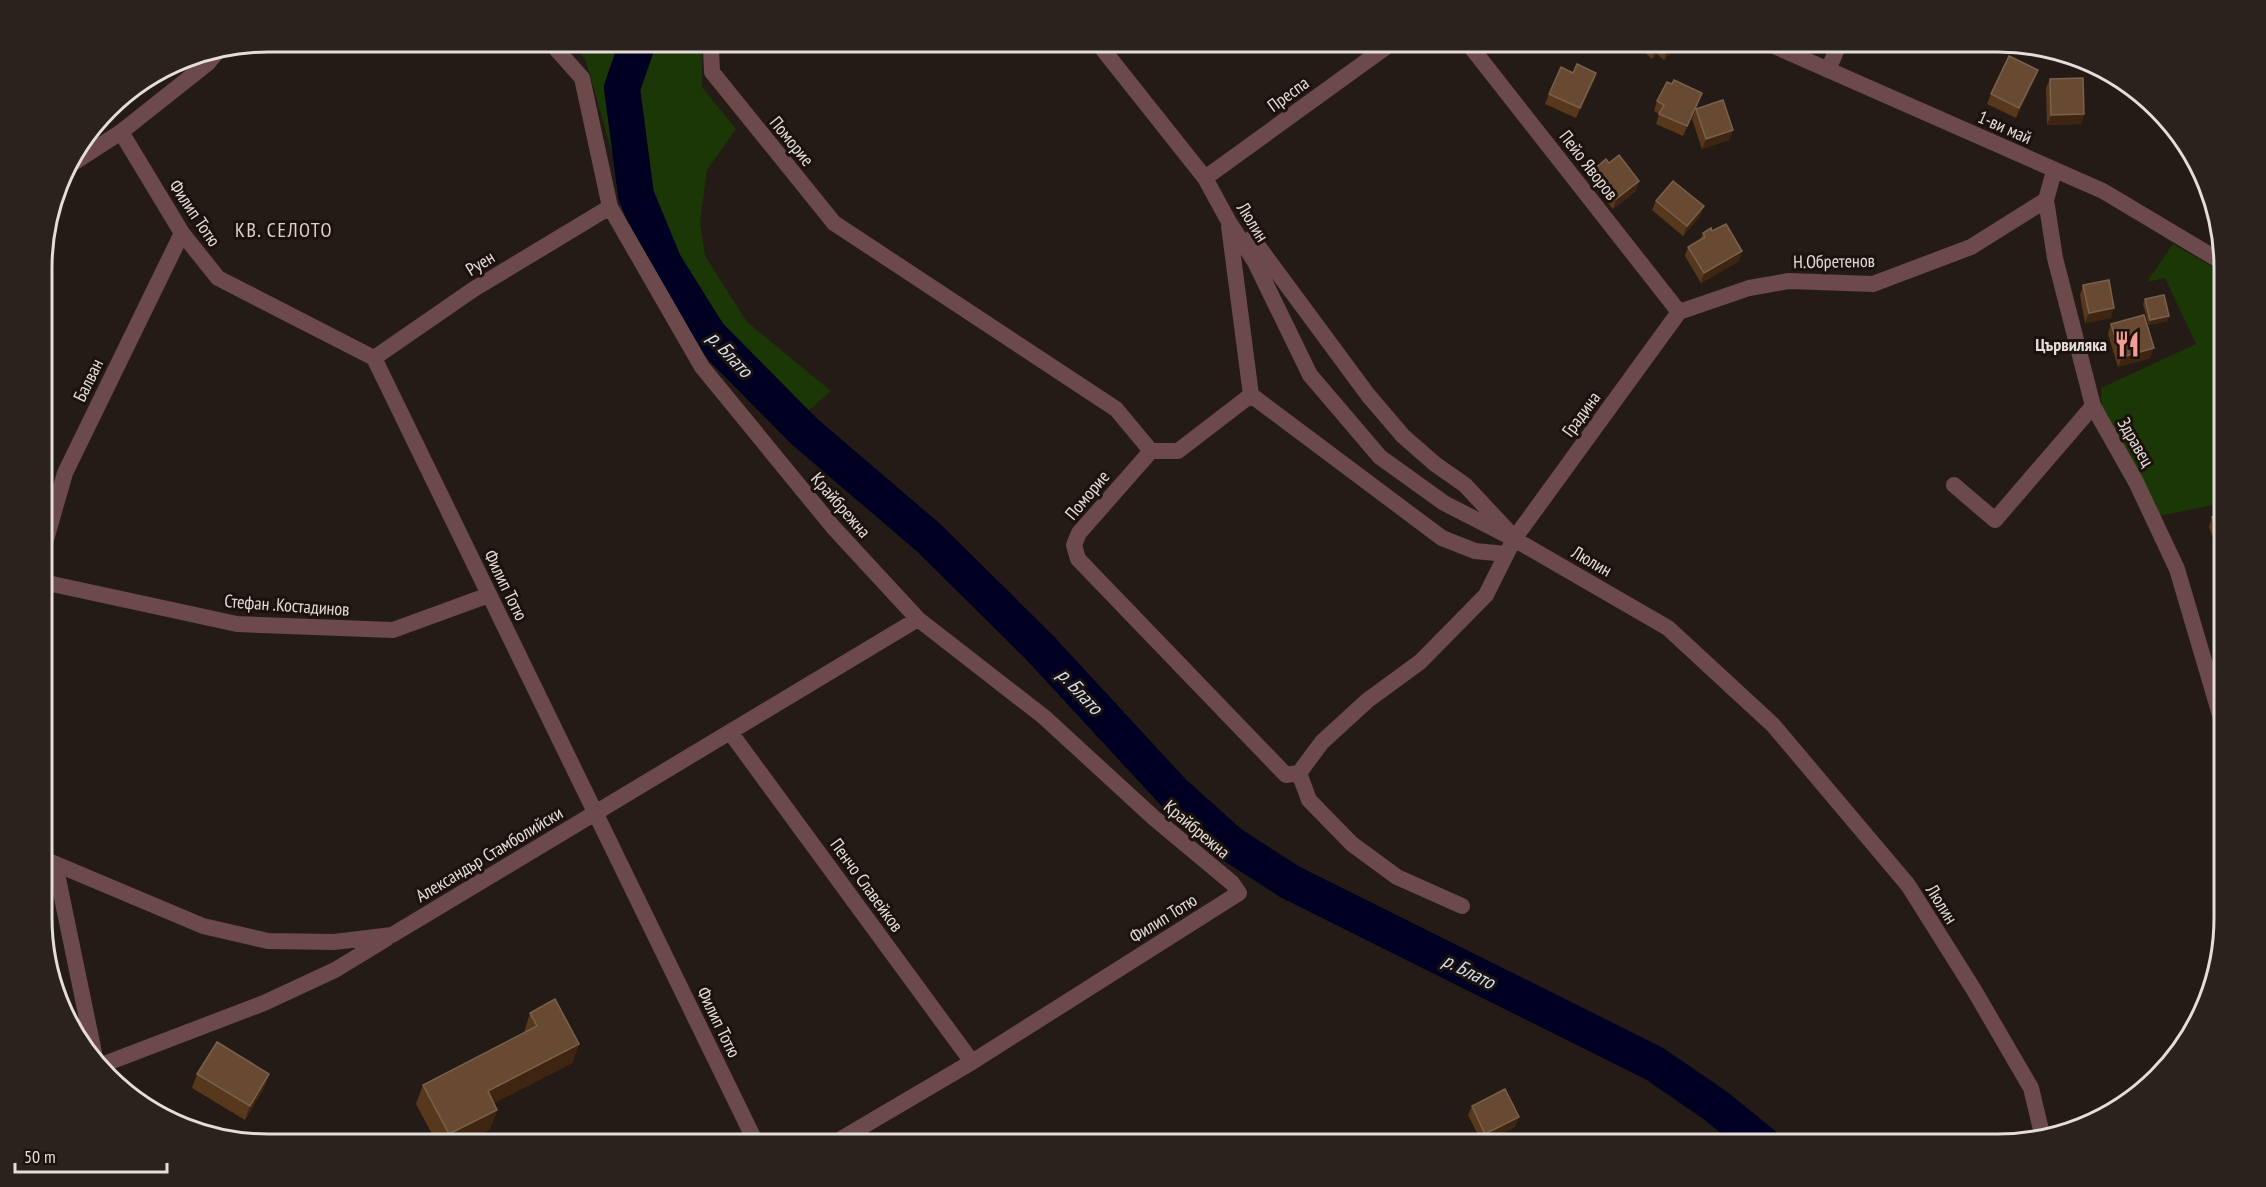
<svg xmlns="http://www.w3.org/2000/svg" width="2266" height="1187" viewBox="0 0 2266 1187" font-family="'PT Sans Narrow',sans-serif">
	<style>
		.green { fill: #1a3705 }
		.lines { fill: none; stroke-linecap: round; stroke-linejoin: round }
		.river { stroke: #000023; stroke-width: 36 }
		.minor { stroke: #6c494a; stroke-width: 16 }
		.tertiary { stroke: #6c494a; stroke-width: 16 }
		.wall { fill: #58381d }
		.shaded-wall { fill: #3d2512 }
		.building { fill: #674a31; stroke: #7a614c; stroke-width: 1.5 }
		.labels { text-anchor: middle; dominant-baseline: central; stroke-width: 6; stroke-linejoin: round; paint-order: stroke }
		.street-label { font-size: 18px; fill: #e4ddd9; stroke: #1c120d }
		.poi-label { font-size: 18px; font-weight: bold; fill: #e4ddd9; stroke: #1c120d; text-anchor: end }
		.neighbourhood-label { font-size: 20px; letter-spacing: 1.5px; fill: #e0d1cb; stroke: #1c120d }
		.water-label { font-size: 20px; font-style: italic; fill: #d1deef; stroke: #1c120d }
		.rim { fill: none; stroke: #e4ddd9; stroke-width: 3 }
	</style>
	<rect width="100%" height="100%" fill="#251b16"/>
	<path class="green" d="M573 42H702V87L736 129 707 170 700 222 705 256 747 322 831 391 783 433 699 345 629 213 586 61Z
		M2173 244 2222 272 2223 503 2159 516 2102 419 2101 388 2196 344 2165 278 2147 282Z"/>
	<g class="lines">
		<path class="river" d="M638 42 622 88 636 195 664 263 709 335 805 432 929 538 1041 649 1174 793 1231 844 1290 882 1655 1064 1716 1106 1764 1145"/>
		<path class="minor" d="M550 42 582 78 610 207 702 367 833 527 918 619 1044 717 1154 818 1232 883 1239 893 972 1062 831 1145
			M722 42 711 50 712 72 834 223 1116 409 1151 451 1079 533 1074 545 1078 559 1286 775 1299 773 1322 742 1368 700 1420 662 1486 595 1514 539 1679 312
			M1097 42 1205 178 1229 222 1255 262 1310 375 1380 457 1444 503 1514 539 1668 628 1773 725 1908 885 1974 990 2031 1088 2043 1138
			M1467 42 1679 312
			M1828 70 1840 42
			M121 132 182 233 218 278 374 358 757 1145
			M2054 171 2046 200 2055 258 2093 406 2136 482 2177 569 2223 725
			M1205 178 1393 42
			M1229 226 1251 395 1442 538 1475 551 1506 554
			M1252 238 1368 395 1403 436 1435 464 1465 485 1508 531
			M1679 312 1749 288 1789 281 1873 284 1971 247 2046 200
			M374 358 474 289 610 207
			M1151 451H1178L1251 395
			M1954 485 1995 520 2093 406
			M43 550 65 473 182 233
			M43 582 237 624 393 630 489 595
			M730 732 972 1062
			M1299 773 1309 800 1352 844 1397 877 1462 906
			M44 859 203 926 268 941 334 942 392 935 918 619
			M55 864 96 1062
			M99 1066 264 1003 335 970 386 939"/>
		<path class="tertiary" d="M1765 42 2103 191 2222 262
			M67 167 121 132 208 63 217 52"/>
	</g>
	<path class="wall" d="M1543 42H1563L1559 50Z
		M1633 42H1680L1664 60 1657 54 1652 59Z
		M2038 70 2034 80 2016 118 1987 104 1991 94Z
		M1573 73H1596L1593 83 1576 118 1545 104 1549 94Z
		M2050 79 2084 114 2081 124 2047 125 2046 88Z
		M1657 101 1699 102 1683 136 1656 124 1659 114 1654 111Z
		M1696 109 1733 130 1729 140 1702 149 1692 119Z
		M1609 163 1636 191 1613 209 1589 180 1593 170Z
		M1656 201 1700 216 1683 236 1652 210Z
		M1712 231 1742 251 1739 261 1701 283 1685 256 1688 247 1700 240 1703 233Z
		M2083 285 2111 318 2085 323 2080 295Z
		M2145 299 2169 316 2167 321 2149 325 2143 304Z
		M2111 324 2150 358 2118 367 2108 334Z
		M2223 513V550L2218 552 2209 527 2212 517Z
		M2223 568V599L2214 580 2218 570Z
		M530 1013 579 1044 572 1063 494 1103 497 1110 490 1129 459 1145H438L416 1104 423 1085 524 1033Z
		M197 1074H269L264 1088 245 1120 192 1088Z
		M1472 1106 1515 1127 1482 1143 1468 1115Z"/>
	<path class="shaded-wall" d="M1674 42H1680L1664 60 1667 50Z
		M1661 44 1657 54 1652 59 1655 50Z
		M2038 70 2034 80 2016 118 2019 108Z
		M1596 73 1593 83 1576 118 1580 108Z
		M1702 93 1699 102 1683 136 1687 126Z
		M2084 114 2081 124 2047 125 2051 115Z
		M1733 130 1729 140 1702 149 1706 139Z
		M1639 181 1636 191 1613 209 1616 199Z
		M1704 206 1700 216 1683 236 1687 226Z
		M1742 251 1739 261 1701 283 1704 273Z
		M2114 308 2111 318 2085 323 2089 313Z
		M2169 316 2167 321 2149 325 2150 320Z
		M2154 348 2150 358 2118 367 2122 357Z
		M2223 541V550L2218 552 2222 542Z
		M579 1044 572 1063 481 1110 488 1091Z
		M269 1074 264 1088 245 1120 250 1106Z
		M497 1110 490 1129 459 1145H445L449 1134Z
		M1519 1117 1515 1127 1482 1143 1485 1134Z"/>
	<path class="building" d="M1647 42H1674L1667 50 1661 44 1655 50Z
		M2009 56 2038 70 2019 108 1991 94Z
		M1577 64 1596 73 1580 108 1549 94 1561 67 1573 73Z
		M2083 78 2084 114 2051 115 2050 79Z
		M1674 80 1702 93 1687 126 1659 114 1664 105 1657 101 1667 82 1672 84Z
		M1723 100 1733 130 1706 139 1696 109Z
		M1619 155 1639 181 1616 199 1593 170 1606 159 1609 163Z
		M1673 181 1704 206 1687 226 1656 201Z
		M1726 224 1742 251 1704 273 1688 247 1705 237 1703 233 1711 228 1712 231Z
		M2109 280 2114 308 2089 313 2083 285Z
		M2164 295 2169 316 2150 320 2145 299Z
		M2144 315 2154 348 2122 357 2111 324Z
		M2223 513V541L2222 542 2212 517Z
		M2223 568V581L2218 570Z
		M555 999 579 1044 488 1091 497 1110 449 1134 423 1085 537 1026 530 1013Z
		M217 1042 269 1074 250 1106 197 1074Z
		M1505 1089 1519 1117 1485 1134 1472 1106Z"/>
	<defs>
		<g id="restaurant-bare" transform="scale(2.07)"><path d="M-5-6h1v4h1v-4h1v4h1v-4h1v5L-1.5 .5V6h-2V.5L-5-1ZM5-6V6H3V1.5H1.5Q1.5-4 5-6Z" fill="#f59c94" stroke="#1c120d" stroke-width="2.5" paint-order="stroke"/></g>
	</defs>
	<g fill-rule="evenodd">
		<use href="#restaurant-bare" x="2127" y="344"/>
	</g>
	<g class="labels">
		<g class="street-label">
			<text transform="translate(1288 94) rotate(-36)">Преспа</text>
			<text transform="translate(2005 127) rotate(24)">1-ви май</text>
			<text transform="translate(792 141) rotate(51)">Поморие</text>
			<text transform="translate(1589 165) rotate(52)">Пейо Яворов</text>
			<text transform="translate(195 213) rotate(56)">Филип Тотю</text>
			<text transform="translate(1253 222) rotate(58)">Люлин</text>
			<text transform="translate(1834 261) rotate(-1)">Н.Обретенов</text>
			<text transform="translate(480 263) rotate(-32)">Руен</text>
			<text transform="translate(88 380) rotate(-64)">Балван</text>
			<text transform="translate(1581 414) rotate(-54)">Градина</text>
			<text transform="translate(2136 442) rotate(60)">Здравец</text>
			<text transform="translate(1087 495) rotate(-50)">Поморие</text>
			<text transform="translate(841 505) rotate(49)">Крайбрежна</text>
			<text transform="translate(1592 561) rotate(30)">Люлин</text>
			<text transform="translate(506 585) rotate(64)">Филип Тотю</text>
			<text transform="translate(287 605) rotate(4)">Стефан .Костадинов</text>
			<text transform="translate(1197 829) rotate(40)">Крайбрежна</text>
			<text transform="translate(489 854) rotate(-31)">Александър Стамболийски</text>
			<text transform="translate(867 885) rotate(54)">Пенчо Славейков</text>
			<text transform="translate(1942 904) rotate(58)">Люлин</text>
			<text transform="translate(1163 918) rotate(-32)">Филип Тотю</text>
			<text transform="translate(719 1022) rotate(64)">Филип Тотю</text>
		</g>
		<g class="poi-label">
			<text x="2107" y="344">Цървиляка</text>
		</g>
		<g class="neighbourhood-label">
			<text x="284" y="230">КВ. СЕЛОТО</text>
		</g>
		<g class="water-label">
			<text transform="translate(730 354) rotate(47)">р. Блато</text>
			<text transform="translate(1080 691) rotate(47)">р. Блато</text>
			<text transform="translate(1469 971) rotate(27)">р. Блато</text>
		</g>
	</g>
	<path d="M0 0H2266V1187H0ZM268 52H1998A216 216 0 0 1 2214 268V918A216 216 0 0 1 1998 1134H268A216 216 0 0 1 52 918V268A216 216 0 0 1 268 52Z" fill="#2c221d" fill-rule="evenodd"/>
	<path class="rim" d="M268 52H1998A216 216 0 0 1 2214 268V918A216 216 0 0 1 1998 1134H268A216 216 0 0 1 52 918V268A216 216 0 0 1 268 52Z"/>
	<path d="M15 1163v9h152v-9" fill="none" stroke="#e4ddd9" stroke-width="3"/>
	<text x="24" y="1163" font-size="18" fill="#e4ddd9" stroke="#1c120d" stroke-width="4.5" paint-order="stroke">50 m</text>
</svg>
